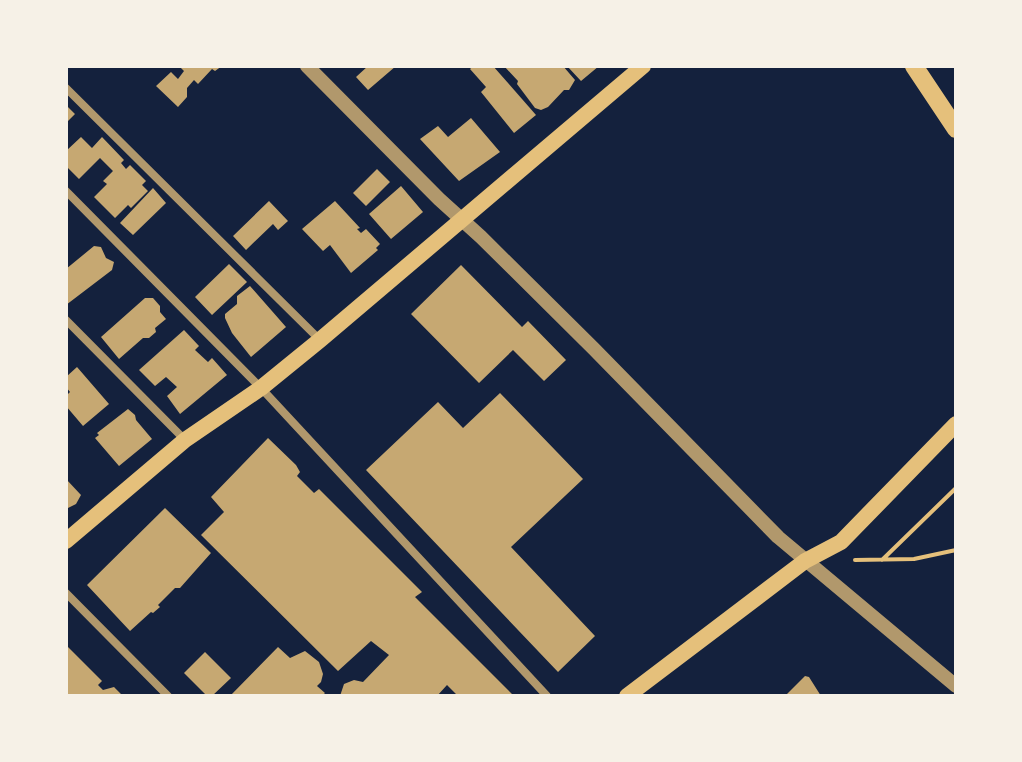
<svg xmlns="http://www.w3.org/2000/svg" width="1022" height="762" viewBox="0 0 1022 762" font-family="'Source Sans 3',sans-serif">
	<style>
		.building { fill: #c6a872 }
		.lines { fill: none; stroke-linecap: round; stroke-linejoin: round }
		.path { stroke: #e5c07b; stroke-width: 4 }
		.minor { stroke: #b1986c; stroke-width: 8 }
		.tertiary { stroke: #b1986c; stroke-width: 14 }
		.secondary { stroke: #e5c07b; stroke-width: 16 }
		.primary { stroke: #e5c07b; stroke-width: 18 }
	</style>
	<rect width="100%" height="100%" fill="#14213d"/>
	<path class="building" d="M179 66H222L215 71 212 69 198 84 194 80 187 88V97L178 107 156 86 171 72 178 79 184 71Z
		M368 66H396L368 90 356 77Z
		M473 66H493L536 115 514 133 481 92 486 87 470 69Z
		M504 66H563L575 80 569 90H564L548 107 541 110 535 108 517 84 518 81Z
		M567 66H599L581 81Z
		M66 105 75 114 66 123Z
		M471 118 500 152 459 181 420 139 438 126 448 137Z
		M81 137 92 148 102 137 124 160 121 163 126 169 130 165 146 181 142 185 148 191 131 208 128 205 115 218 94 197 107 184 103 181 113 171 100 158 79 179 66 166V151Z
		M377 169 390 182 366 206 353 193Z
		M401 186 423 212 391 239 369 214Z
		M153 188 166 203 133 235 120 223Z
		M269 201 288 221 278 230 273 224 246 250 233 236Z
		M335 201 360 228 357 229 361 233 366 229 380 244 376 248 378 250 351 273 330 245 323 251 302 229Z
		M94 246 101 247 106 258 114 262 112 270 66 305V269Z
		M229 264 247 282 212 315 195 297Z
		M461 265 522 327 528 321 566 360 544 381 513 350 479 383 411 314Z
		M250 286 286 327 251 357 232 333 225 318V314L237 304V296Z
		M145 298H153L160 306V312L166 319 155 328 156 332 149 338H143L119 359 101 337Z
		M184 330 199 346 195 350 208 362 212 358 227 375 180 414 167 396 177 387 166 377 155 386 139 370Z
		M77 367 109 404 83 426 66 406V396L70 392 66 387V377Z
		M500 393 583 479 511 547 595 636 558 672 366 470 438 402 463 428Z
		M128 409 135 415 136 420 152 439 119 466 95 438 99 435 97 433Z
		M268 438 296 465 300 472 297 476 314 493 319 489 422 592 415 597 514 696H458L447 685 437 696H340L344 684 354 680 363 682 389 655 371 641 338 671 201 535 224 512 211 497Z
		M66 479 81 495 76 504 66 509Z
		M165 508 211 553 180 588H175L158 605 160 607 153 613 151 612 130 631 87 585Z
		M66 645 102 681 98 685 103 690 114 687 123 696H66Z
		M278 647 290 658 305 651 319 662 323 674 321 682 317 686 325 693 322 696H230Z
		M205 652 231 678 212 696H207L184 673Z
		M805 676 809 677 821 696H785Z"/>
	<g class="lines">
		<path class="path" d="M855 560 914 559 956 550
			M882 560 956 488"/>
		<path class="minor" d="M66 88 320 340
			M66 191 261 388 547 696
			M66 320 185 440
			M66 593 168 696"/>
		<path class="tertiary" d="M307 66 439 199 481 237 594 349 778 537 956 686"/>
		<path class="secondary" d="M66 541 185 440 261 388 320 340 643 66
			M627 696 805 561 841 542 956 424"/>
		<path class="primary" d="M914 66 956 129"/>
	</g>
	<rect width="1022" height="762" fill="none" stroke="#f6f1e7" stroke-width="136"/>
</svg>
